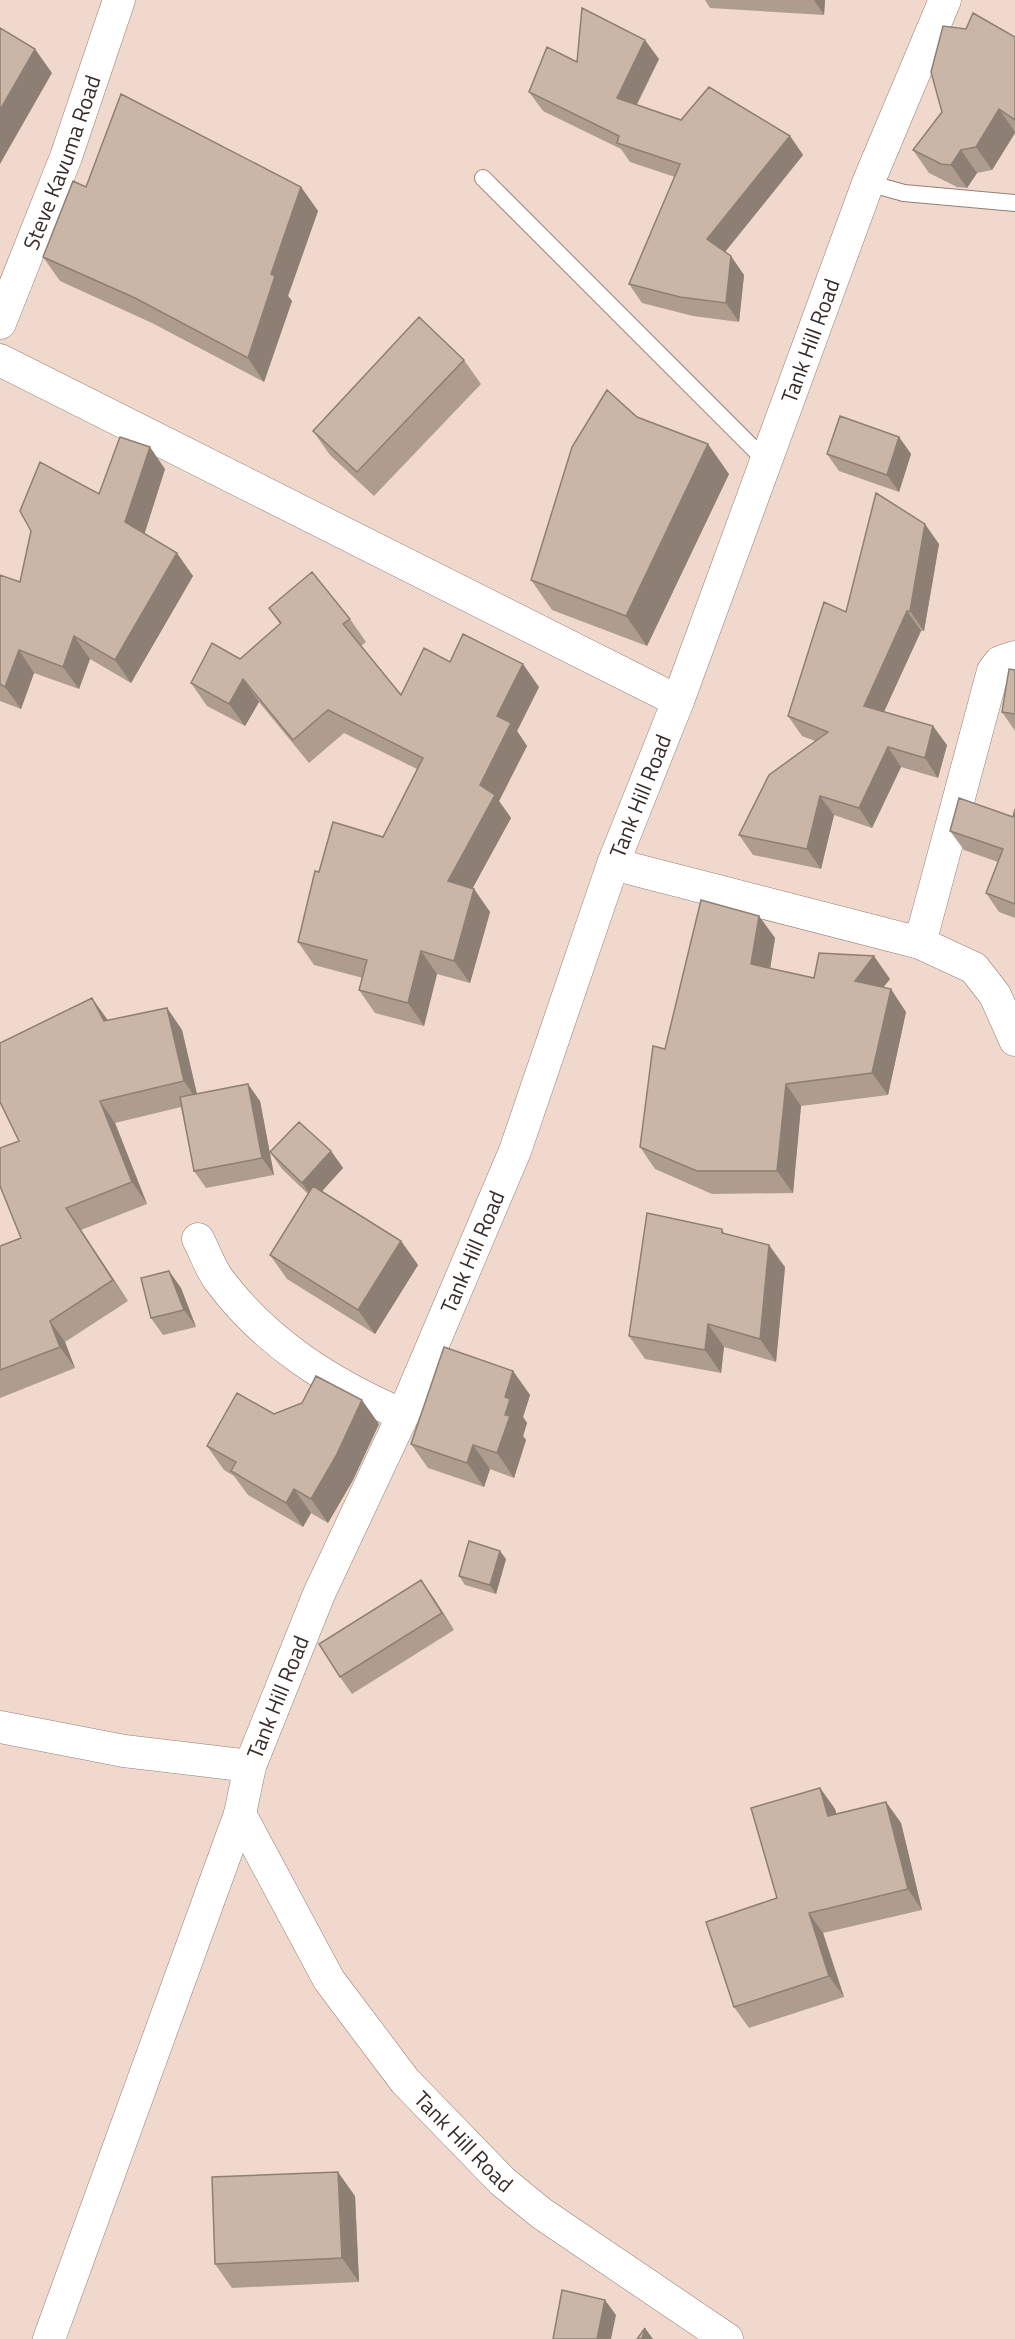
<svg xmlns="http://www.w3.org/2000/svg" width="1015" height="2339" viewBox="0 0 1015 2339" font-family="'Titillium Web',sans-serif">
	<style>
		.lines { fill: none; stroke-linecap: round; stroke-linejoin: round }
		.lane-casing { stroke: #957f74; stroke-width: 18 }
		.street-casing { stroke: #957f74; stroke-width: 33 }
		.lane { stroke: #fff; stroke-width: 16 }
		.street { stroke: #fff; stroke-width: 32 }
		.wall { fill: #ae9d8f }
		.shaded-wall { fill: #8d7f74 }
		.building { fill: #cab6a6; stroke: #8d7f74; stroke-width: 1.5 }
		.labels { text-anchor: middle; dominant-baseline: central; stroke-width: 4.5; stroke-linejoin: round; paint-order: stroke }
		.street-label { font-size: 22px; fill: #362d29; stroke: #fff }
	</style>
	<rect width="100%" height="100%" fill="#f1d8cc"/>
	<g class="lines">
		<g class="lane-casing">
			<path id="lane" d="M483 178 766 461
				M868 183 904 193 1015 203"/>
		</g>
		<g class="street-casing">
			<g id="street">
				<path id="s1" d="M0 323 66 157 119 0"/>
				<path d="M0 360 678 701"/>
				<path d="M613 864 920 943 974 968 995 995 1015 1040"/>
				<path d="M920 943 993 671 1000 662 1015 657"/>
				<path d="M198 1239C205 1252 210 1268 219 1280 266 1343 331 1384 403 1415"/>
				<path d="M0 1727 124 1751 250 1766"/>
				<path id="s2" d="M240 1814 329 1980 405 2081 502 2181 541 2213 727 2339"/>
				<path id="s3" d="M49 2339 240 1814 250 1766 319 1594 403 1415 515 1151 613 864 678 701 868 183 945 0"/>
			</g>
		</g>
		<use href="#lane" class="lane"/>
		<use href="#street" class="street"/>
	</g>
	<path class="wall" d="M705 0H825L824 15 710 8Z
		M1015 37V133L992 170 977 173 967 188 957 187 929 173 913 150Z
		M659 59 637 105 681 120 790 136 803 155 725 252 744 275 739 322 693 316 642 303 629 284 675 177 630 162 621 149 543 111 529 92 577 62Z
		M86 187H301L318 211 288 296 292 301 264 382 152 323 60 281 43 257Z
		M464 360 481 384 374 496 330 455 313 431Z
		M637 417 729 474 647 646 552 610 531 580Z
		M899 437 911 454 899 492 839 471 827 454Z
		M165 469 144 534 193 576 131 683 90 659 79 689 34 673 21 709 0 701V575L20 582 99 494Z
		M939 544 924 631H921L884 711 947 745 938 778 901 767 872 828 834 815 821 869 753 855 739 835 815 741 802 736 788 716Z
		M269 608 350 619 366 642 361 646 401 695 450 662 539 687 517 731 527 746 499 801 511 818 472 889H474L490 912 470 983 437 974 424 1026 375 1013 359 990 363 978 314 965 298 942 319 872 383 837 417 769 344 733 309 763 259 702 245 726 207 706 191 683 240 659 280 624Z
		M1015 670V731L1002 712Z
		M1015 809V918L999 912 986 893 998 862 964 850 950 831 1013 817Z
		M759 916 775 938 770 969 814 978 890 979 883 987 906 1012 888 1095 801 1106 793 1193 712 1194 655 1169 640 1147 665 1049Z
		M167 1008 182 1030 197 1094 260 1101 274 1175 206 1188 194 1171 181 1107 115 1123 147 1204 81 1230 128 1301 65 1342 75 1368 0 1398V1246L21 1238 19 1141 108 1020Z
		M331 1151 343 1168 322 1191 401 1241 418 1265 375 1334 287 1279 270 1255 308 1194 282 1169 270 1152Z
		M722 1229 725 1234 785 1267 776 1362 724 1347 721 1373 645 1359 629 1336Z
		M169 1271 181 1288 196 1327 163 1335 151 1318Z
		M513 1371 530 1395 523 1417 527 1423 523 1436 526 1440 514 1478 490 1469 484 1487 428 1468 411 1444Z
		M274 1414 379 1424 353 1480 328 1523 311 1513 303 1527 248 1495 234 1476 224 1470 207 1446Z
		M506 1559 496 1594 465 1585 459 1576Z
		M433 1597 454 1630 352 1694 340 1677Z
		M820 1788 835 1809 836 1814 886 1802 901 1823 922 1910 823 1933 844 1997 749 2028 734 2007Z
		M355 2196 359 2282 232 2288 215 2264Z"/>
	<path class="shaded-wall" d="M814 0H825L824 15Z
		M645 40 659 59 630 117 617 98Z
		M35 49 52 73 0 164V110Z
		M999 109 1015 132V133L992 170 976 147Z
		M790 136 803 155 720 258 707 239Z
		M961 150 977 173 967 188 951 165Z
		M301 187 318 211 288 296 292 301 264 382 248 358 271 274Z
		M731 256 744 275 739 322 726 303Z
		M899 437 911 454 899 492 887 475Z
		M708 444 729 474 647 646 626 616Z
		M150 447 165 469 141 545 125 522Z
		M925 524 939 544 924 631 910 611Z
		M177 553 193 576 131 683 115 660Z
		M907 611 921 631 878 725 864 706Z
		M74 636 90 659 79 689 63 667Z
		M19 650 34 673 21 709 5 687Z
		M523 664 539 687 517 731 527 746 499 801 511 818 464 904 448 881 480 785 497 716Z
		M243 679 259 702 245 726 229 704Z
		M933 726 947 745 938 778 925 758Z
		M888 747 901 767 872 828 859 808Z
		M820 796 834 815 821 869 807 849Z
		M474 889 490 912 470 983 454 961Z
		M759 916 775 938 767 987 751 964Z
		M421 951 437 974 424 1026 408 1003Z
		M874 956 890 979 871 1003 855 981Z
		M891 989 906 1012 888 1095 872 1073Z
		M92 998 107 1019 119 1043 104 1021Z
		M167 1008 182 1030 199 1103 184 1081Z
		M248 1084 260 1101 274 1175 262 1158Z
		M786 1084 801 1106 793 1193 777 1171Z
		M100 1101 115 1123 147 1204 132 1182Z
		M331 1151 343 1168 314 1200 302 1183Z
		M66 1208 81 1230 128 1301 113 1280Z
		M401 1241 418 1265 375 1334 358 1310Z
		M769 1245 785 1267 776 1362 760 1339Z
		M169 1271 181 1288 196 1327 184 1310Z
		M50 1321 65 1342 75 1368 60 1347Z
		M708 1324 724 1347 721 1373 705 1350Z
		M513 1371 530 1395 523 1417 527 1423 523 1436 526 1440 514 1478 497 1453 505 1415V1397Z
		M362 1400 379 1424 353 1480 328 1523 311 1499Z
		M473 1445 490 1469 484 1487 467 1463Z
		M294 1489 311 1513 303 1527 286 1503Z
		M500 1551 506 1559 496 1594 490 1585Z
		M421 1580 433 1597 454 1630 442 1613Z
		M820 1788 835 1809 842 1836 828 1816Z
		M886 1802 901 1823 922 1910 908 1889Z
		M809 1913 823 1933 844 1997 829 1976Z
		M338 2172 355 2196 359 2282 342 2258Z
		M605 2300 616 2315 611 2339H597Z
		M645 2328 653 2339H642Z"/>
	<path class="building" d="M582 8 645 40 617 98 681 120 709 87 790 136 707 239 731 256 726 303 680 297 629 284 680 164 617 143 619 136 529 92 547 47 577 62Z
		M973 13 1015 37V120L999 109 976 147 961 150 951 165 941 164 913 150 942 112 931 72 943 26 966 29Z
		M0 28 35 49 0 110Z
		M121 94 301 187 271 274 275 276 248 358 135 298 43 257 73 181 86 187Z
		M419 317 464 360 357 472 313 431Z
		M607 390 637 417 708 444 626 616 531 580 572 447Z
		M840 416 899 437 887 475 827 454Z
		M120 437 150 447 125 522 177 553 115 660 74 636 63 667 19 650 5 687 0 684V575L20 582 31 531 20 511 40 462 99 494Z
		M876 493 925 524 910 611H907L864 706 933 726 925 758 888 747 859 808 820 796 807 849 739 835 769 775 828 732 788 716 824 602 846 612Z
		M312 572 350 619 343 624 401 695 424 648 450 662 463 634 523 664 497 716 511 723 480 785 495 795 448 881 474 889 454 961 421 951 408 1003 359 990 367 960 298 942 315 871 319 872 333 822 383 837 423 758 328 710 293 740 243 679 229 704 191 683 212 643 240 659 281 623 269 608Z
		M1009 669 1015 670V714L1002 712Z
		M959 798 1013 817 1015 809V904L986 893 1003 849 950 831Z
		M701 900 759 916 751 964 814 978 819 953 874 956 855 981 891 989 872 1073 786 1084 777 1171H697L640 1147 653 1046 665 1049Z
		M92 998 104 1021 167 1008 184 1081 100 1101 132 1182 66 1208 113 1280 50 1321 60 1347 0 1370V1246L21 1238 0 1186V1148L19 1141 0 1102V1043Z
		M248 1084 262 1158 194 1171 180 1097Z
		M299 1122 331 1151 302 1183 270 1152Z
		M313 1186 401 1241 358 1310 270 1255Z
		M647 1213 722 1229V1233L769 1245 760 1339 708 1324 705 1350 629 1336Z
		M169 1271 184 1310 151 1318 141 1278Z
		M444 1347 513 1371 505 1397 510 1399 505 1415 510 1416 497 1453 473 1445 467 1463 411 1444Z
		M316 1376 362 1400 336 1456 311 1499 294 1489 286 1503 231 1471 236 1462 207 1446 237 1393 274 1414 302 1403Z
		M469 1541 500 1551 490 1585 459 1576Z
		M421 1580 442 1613 340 1677 319 1644Z
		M820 1788 828 1816 886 1802 908 1889 809 1913 829 1976 734 2007 706 1922 777 1898 751 1808Z
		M338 2172 342 2258 215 2264 212 2177Z
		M562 2290 605 2300 597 2339H553Z
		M645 2328 642 2339H637Z"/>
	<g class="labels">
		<g class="street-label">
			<text stroke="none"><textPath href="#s1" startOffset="172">Steve Kavuma Road</textPath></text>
			<text stroke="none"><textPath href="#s3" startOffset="2140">Tank Hill Road</textPath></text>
			<text stroke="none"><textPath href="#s3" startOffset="1654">Tank Hill Road</textPath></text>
			<text stroke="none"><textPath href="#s3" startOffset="1168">Tank Hill Road</textPath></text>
			<text stroke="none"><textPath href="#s3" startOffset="682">Tank Hill Road</textPath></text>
			<text stroke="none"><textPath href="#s2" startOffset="399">Tank Hill Road</textPath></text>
		</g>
	</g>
</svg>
